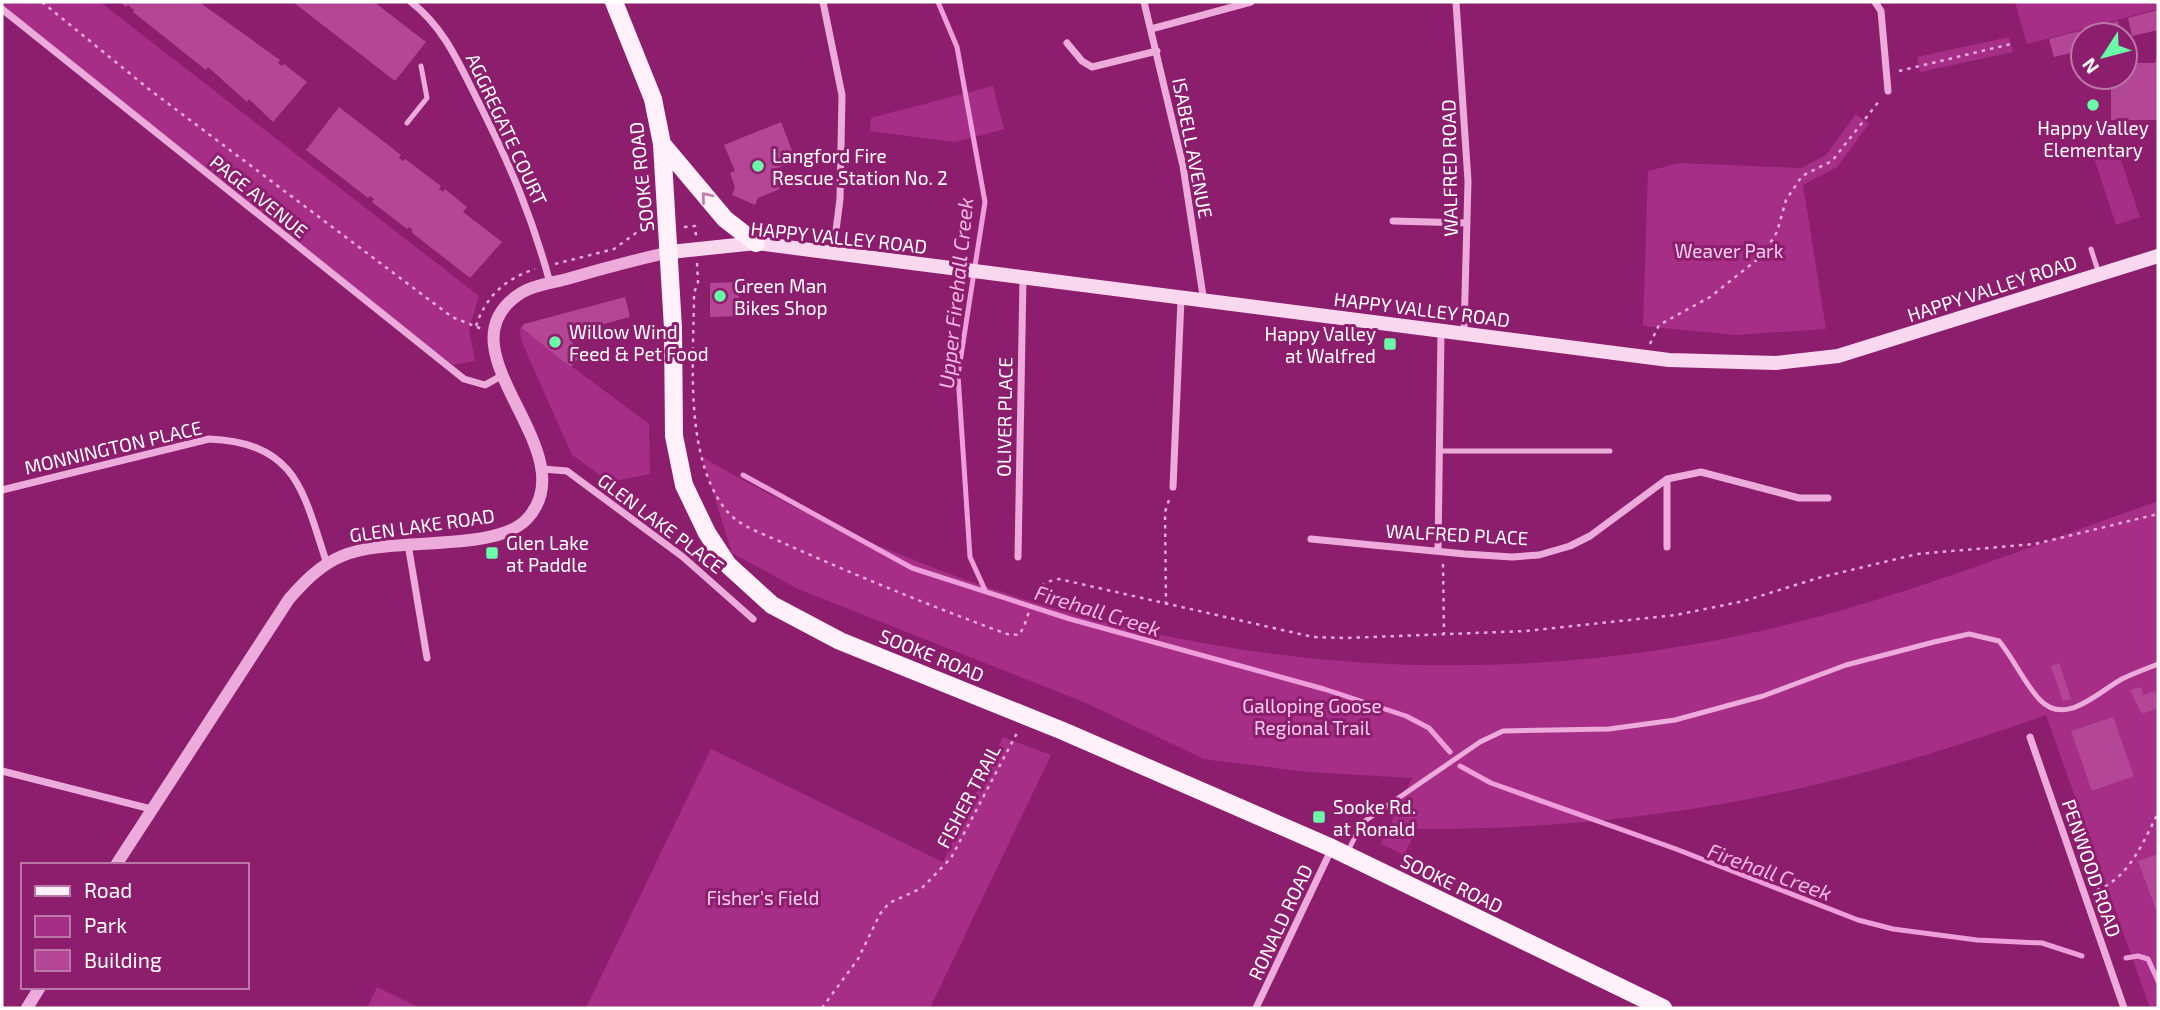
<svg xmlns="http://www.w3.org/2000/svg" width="2160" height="1010" viewBox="0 0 2160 1010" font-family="'Exo 2',sans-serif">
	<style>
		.green { fill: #a72e87 }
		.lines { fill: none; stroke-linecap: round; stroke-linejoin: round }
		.stream { stroke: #ee9eda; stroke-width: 5 }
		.building { fill: #b44696 }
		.path { stroke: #ecabdb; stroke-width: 2.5; stroke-dasharray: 3.5 5; stroke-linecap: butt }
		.service { stroke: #ecabdb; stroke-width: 5 }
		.minor { stroke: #ecabdb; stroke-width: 7 }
		.tertiary { stroke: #ecabdb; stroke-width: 12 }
		.secondary { stroke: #f9d7ef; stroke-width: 14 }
		.primary { stroke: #fff0fa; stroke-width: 18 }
		.oneway { stroke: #c07cac }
		.poi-dot { fill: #6afba8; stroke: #8c1e6d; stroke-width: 2.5 }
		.labels { text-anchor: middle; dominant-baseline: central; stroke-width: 6; stroke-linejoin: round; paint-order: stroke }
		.poi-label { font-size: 19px; fill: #fff; stroke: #8c1e6d; text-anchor: start }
		.street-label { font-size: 19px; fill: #fff; stroke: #8c1e6d }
		.park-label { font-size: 19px; fill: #f9d0ee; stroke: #8c1e6d }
		.water-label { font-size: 21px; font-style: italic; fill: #f3b7e4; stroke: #8c1e6d }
	</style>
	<rect width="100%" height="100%" fill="#8c1e6d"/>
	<path class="green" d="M2 2H100L479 296 469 329 475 361 453 365 2 14Z
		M2015 2H2158V9L2027 44Z
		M2009 37 2013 52 1920 72 1917 57Z
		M993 86 1004 129 955 142 870 131 871 118Z
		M1856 114 1869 124 1837 167 1803 185 1826 329 1736 335 1643 326 1648 171 1680 163 1801 168 1826 155Z
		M2116 145 2140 217 2116 225 2092 152Z
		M520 328 649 424 650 474 610 482 572 455 521 340Z
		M702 457C1031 648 1409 716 1782 626 1910 595 2034 545 2158 501V1008H2150L2046 715C1832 792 1645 830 1417 829L1404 855 1381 844 1412 778 1308 772 1204 759 1086 703 798 589 732 553Z
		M1003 737 1051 755 930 1008H586L711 749 943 862Z
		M377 987 420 1008H367Z"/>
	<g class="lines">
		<path class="stream" d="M938 2 957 47 985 202 958 375 970 557 985 590
			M743 475 912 568 1070 619 1324 689 1406 716 1429 728 1450 752
			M1460 766 1491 783 1676 849 1858 920 1893 929 1977 940 2042 943 2082 956
			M2126 958 2138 956 2148 959 2158 981"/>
	</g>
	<path class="building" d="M119 2H199L280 60 278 63 282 66 284 64 307 82 273 122 249 99 247 102 208 67 206 70 133 12 134 10 128 5 126 7Z
		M293 2H374L426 42 395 81Z
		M2158 10V30L2132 36 2128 18Z
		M2118 21 2122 35H2090L2088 29Z
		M2079 31 2083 50 2054 57 2049 39Z
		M2158 54V117L2156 120H2111V82H2122L2125 63H2155Z
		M339 107 401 155 399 158 403 161 405 159 441 186 439 189 443 192 445 189 467 207 463 212 502 242 470 278 411 232 413 230 409 227 407 229 372 202 374 199 370 196 368 198 306 150Z
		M781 122 796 161 772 170 780 189 758 198 755 205 732 195 735 187 730 173 735 171 724 145Z
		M739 282V316L710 317V283Z
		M625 297 630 317 573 332 569 329 575 352 580 356 571 367 521 328 524 324Z
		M2059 663 2071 699 2063 701 2051 666Z
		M2141 687 2143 695 2155 691 2158 708 2142 714 2130 690Z
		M2113 717 2134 776 2092 791 2071 731Z
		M2158 854V909L2156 910 2138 861Z"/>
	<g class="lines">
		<path class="path" d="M42 2 150 90 452 317 482 329
			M1899 71 2011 44
			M684 227 695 226 696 236
			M697 263 698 282 694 293C694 357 683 456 726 510 740 528 770 536 790 546 862 578 933 607 1007 634L1019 635C1034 613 1027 583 1059 579L1313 637 1346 638 1526 631 1676 615 1744 601 1818 578 1917 554 2035 544 2158 514
			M555 264 614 249 636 233 650 232
			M476 326C486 296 505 279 535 269
			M1650 344 1659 325 1710 297 1763 255 1777 232 1786 200 1802 176 1832 161 1880 100
			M1443 564 1444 634
			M1166 605 1165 512 1170 497
			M2097 890C2128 879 2144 841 2158 813
			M822 1008 858 959 880 914 889 903 922 888 951 858 1018 731"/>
		<path class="service" d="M407 123 427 98 421 66
			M2091 249 2099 274
			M1439 451H1610
			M1347 853 1362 823 1480 742 1503 731 1609 729 1675 720 1763 696 1846 665 1934 642 1969 634 1999 641C2014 659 2024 683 2040 700 2066 727 2099 691 2122 679 2134 673 2146 669 2158 664"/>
		<path class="minor" d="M411 2C445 28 460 66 479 103 510 165 532 216 550 283
			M823 2 842 95 840 199 833 254
			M1144 2 1183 166 1204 302
			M1456 2 1468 181 1464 333
			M1875 2 1881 11 1888 91
			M2 9 464 379 485 385 503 375
			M1151 29 1251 2
			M1067 43 1082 61 1092 67 1157 51
			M1393 221 1467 223
			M543 469 567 471 683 557 753 619
			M1173 487 1181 299
			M2 490 209 439C298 443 303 492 327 564
			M1311 539 1465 554 1512 557 1539 555 1570 546 1590 536 1667 479 1701 472 1799 498H1828
			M408 544 427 658
			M1667 547V479
			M1438 551 1441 331
			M1018 557 1023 278
			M2030 737 2124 1008
			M2 771 151 809
			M1256 1008 1332 848"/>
		<path class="tertiary" d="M116 865 289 599C304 582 320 565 342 556 391 535 494 554 527 519 590 451 433 349 521 293 534 285 552 283 567 279 601 269 635 260 670 252
			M27 1008 40 987"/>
		<path class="secondary" d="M670 252 756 243 1669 360 1776 363 1838 356 2158 256"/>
		<path class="primary" d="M614 2 653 99 662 144 673 328 674 436 684 485 707 533 728 565 772 605 840 641 1063 731 1332 848 1663 1008
			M662 144 725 219 756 243"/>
	</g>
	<defs><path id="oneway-chevron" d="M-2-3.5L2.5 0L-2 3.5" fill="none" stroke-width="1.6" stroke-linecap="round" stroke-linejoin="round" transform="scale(1.75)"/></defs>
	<use class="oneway" href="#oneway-chevron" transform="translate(706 197) rotate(-130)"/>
	<g class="poi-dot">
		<circle cx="2093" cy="105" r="7"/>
		<circle cx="758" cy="166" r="7"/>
		<circle cx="720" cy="296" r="7"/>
		<circle cx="555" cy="342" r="7"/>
		<rect x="1383" y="337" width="14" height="14" rx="3.5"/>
		<rect x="485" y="546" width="14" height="14" rx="3.5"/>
		<rect x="1312" y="810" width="14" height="14" rx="3.5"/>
	</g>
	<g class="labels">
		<g class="poi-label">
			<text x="2093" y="127" text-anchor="middle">Happy Valley<tspan x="2093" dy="22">Elementary</tspan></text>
			<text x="772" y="155">Langford Fire<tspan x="772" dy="22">Rescue Station No. 2</tspan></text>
			<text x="734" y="285">Green Man<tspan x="734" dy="22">Bikes Shop</tspan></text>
			<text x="569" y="331">Willow Wind<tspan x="569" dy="22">Feed &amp; Pet Food</tspan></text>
			<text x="1376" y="333" text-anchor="end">Happy Valley<tspan x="1376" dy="22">at Walfred</tspan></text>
			<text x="506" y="542">Glen Lake<tspan x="506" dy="22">at Paddle</tspan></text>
			<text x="1333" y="806">Sooke Rd.<tspan x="1333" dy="22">at Ronald</tspan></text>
		</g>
		<g class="street-label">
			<text transform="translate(507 129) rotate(65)">AGGREGATE COURT</text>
			<text transform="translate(1193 148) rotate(79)">ISABELL AVENUE</text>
			<text transform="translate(1449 168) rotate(-91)">WALFRED ROAD</text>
			<text transform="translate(641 177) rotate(-96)">SOOKE ROAD</text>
			<text transform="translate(259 196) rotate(39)">PAGE AVENUE</text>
			<text transform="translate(839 237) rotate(6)">HAPPY VALLEY ROAD</text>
			<text transform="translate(1992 288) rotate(-18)">HAPPY VALLEY ROAD</text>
			<text transform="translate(1422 309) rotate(7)">HAPPY VALLEY ROAD</text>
			<text transform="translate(1004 417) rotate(-89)">OLIVER PLACE</text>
			<text transform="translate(113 447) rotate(-13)">MONNINGTON PLACE</text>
			<text transform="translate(661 523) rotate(37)">GLEN LAKE PLACE</text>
			<text transform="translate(422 525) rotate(-8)">GLEN LAKE ROAD</text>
			<text transform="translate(1457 534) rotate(3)">WALFRED PLACE</text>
			<text transform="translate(932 655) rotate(22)">SOOKE ROAD</text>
			<text transform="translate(968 796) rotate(-62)">FISHER TRAIL</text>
			<text transform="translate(2092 868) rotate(71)">PENWOOD ROAD</text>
			<text transform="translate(1452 883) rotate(26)">SOOKE ROAD</text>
			<text transform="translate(1280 922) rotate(-65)">RONALD ROAD</text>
		</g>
		<g class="park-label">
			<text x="1729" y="250">Weaver Park</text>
			<text x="1312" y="705">Galloping Goose<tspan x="1312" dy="22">Regional Trail</tspan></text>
			<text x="763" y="897">Fisher's Field</text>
		</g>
		<g class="water-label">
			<text transform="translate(955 293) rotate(-84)">Upper Firehall Creek</text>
			<text transform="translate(1098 610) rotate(17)">Firehall Creek</text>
			<text transform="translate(1770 871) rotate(20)">Firehall Creek</text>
		</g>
	</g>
	<rect width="2160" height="1010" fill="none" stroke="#ffffff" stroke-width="7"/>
	<rect x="21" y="863" width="228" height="126" fill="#8c1e6d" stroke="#ba78a7" stroke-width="2"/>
	<rect x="35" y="886" width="35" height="10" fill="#fff0fa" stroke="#ba78a7" stroke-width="2"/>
	<text x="84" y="898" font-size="21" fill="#ffffff">Road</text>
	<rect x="35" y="916" width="35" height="21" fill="#a72e87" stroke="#ba78a7" stroke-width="2"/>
	<text x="84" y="933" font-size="21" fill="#ffffff">Park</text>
	<rect x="35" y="950" width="35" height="21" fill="#b44696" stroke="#ba78a7" stroke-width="2"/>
	<text x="84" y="968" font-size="21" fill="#ffffff">Building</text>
	<g transform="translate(2104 56) rotate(234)"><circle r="33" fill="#8c1e6d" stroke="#ba78a7" stroke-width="2"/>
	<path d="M0-5L12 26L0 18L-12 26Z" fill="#6afba8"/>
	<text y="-10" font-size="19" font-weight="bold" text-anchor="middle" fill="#ffffff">N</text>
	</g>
</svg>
